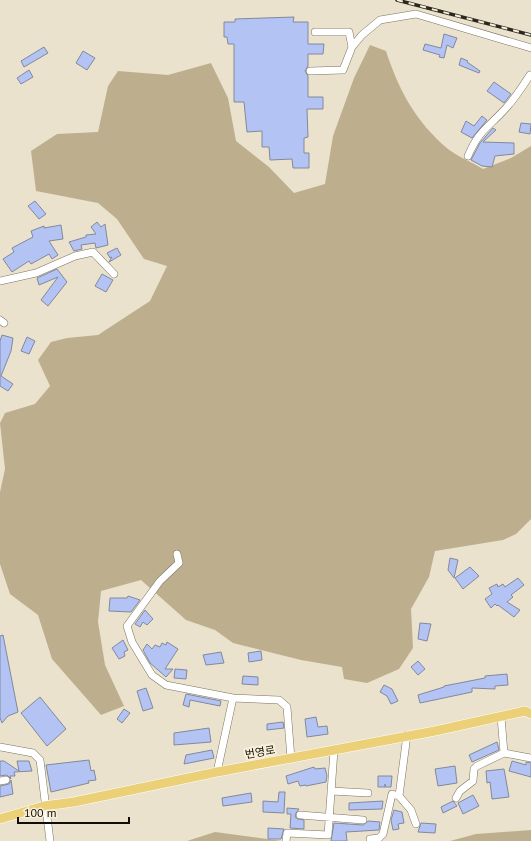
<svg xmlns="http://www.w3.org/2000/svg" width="531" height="841" viewBox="0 0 531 841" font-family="'PT Sans','Noto Sans KR',sans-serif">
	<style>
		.green { fill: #bdaf8d }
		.building { fill: #b3c3f3; stroke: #82899c }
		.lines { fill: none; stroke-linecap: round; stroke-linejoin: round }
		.minor-casing { stroke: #7b7360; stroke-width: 8 }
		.major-casing { stroke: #fff; stroke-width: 10 }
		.minor { stroke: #fff; stroke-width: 7 }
		.major { stroke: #ebd078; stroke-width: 9 }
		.rail-casing { stroke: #2b271e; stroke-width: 3.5 }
		.rail { stroke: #f8f0da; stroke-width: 2; stroke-dasharray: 6; stroke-linecap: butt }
		.labels { text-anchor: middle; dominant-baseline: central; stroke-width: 4; stroke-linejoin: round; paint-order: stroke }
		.street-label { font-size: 11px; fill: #100d06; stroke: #f8f0da }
	</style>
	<rect width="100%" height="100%" fill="#ebe2cd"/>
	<path class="green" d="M370 45 386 51C399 91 416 122 448 149 458 157 472 162 483 169L511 158 531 146V519L516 534 503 540 435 551 429 577 411 609 413 648 399 669 367 683 344 679 342 667 301 660 233 643 215 630 186 620 141 580 101 591 98 622 105 665 124 706 101 715 52 659 38 615 10 594 0 564V492L5 469 0 423 5 413 35 404 50 386 38 360 51 342 67 338 98 335 150 301 167 266 144 259 117 219 98 203 36 191 31 151 57 134 98 132 108 86 118 71 168 75 211 63 228 98 236 141 269 167 294 193 325 184 333 136 354 78Z
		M531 830V841H450L476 834Z
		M215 832 282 841H187Z"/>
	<path class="building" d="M294 17 293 22H308V44H324L323 54H308V66L305 71 308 76V97H323V109H307L308 137 304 138V153H309V168H293L292 159 270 160 269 147H262V131L247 132 244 102H234V44H228L227 37H224V22H235V19Z
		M444 34 457 38 453 48 447 45 444 58 439 57 440 55 423 50 425 44 441 48Z
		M44 47 48 53 24 67 21 61Z
		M83 51 95 58 87 70 76 63Z
		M461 58 468 61 467 62 480 71 479 73 459 65Z
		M29 70 33 77 21 84 17 78Z
		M494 82 511 94 504 103 487 91Z
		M482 116 487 120 472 138 461 132 466 121 474 126Z
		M521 123 531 124 530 134 519 132Z
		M493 128 496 130 483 142 514 143V154L495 156 492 167 482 166 471 160 480 143Z
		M35 201 46 214 39 219 28 206Z
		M97 222 101 227 105 224 108 245 96 248 95 243 81 245 82 249 74 251 69 242 86 237V235L96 234 91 227Z
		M61 225 63 239 49 241 58 255 52 259 49 254 31 264 29 261 12 272 3 259 14 252 12 248 33 237 31 231 44 226V228Z
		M117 248 121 255 109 262 112 257 110 258 107 253Z
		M57 269 67 282 48 306 41 300 58 277 39 285 37 278Z
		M102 274 113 280 106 292 95 286Z
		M2 335 13 338 11 351 1 376 13 384 8 391 0 386V341Z
		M27 337 35 341 29 354 21 351Z
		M450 558 458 560 454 578 448 570Z
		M470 567 479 576 463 589 455 578Z
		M518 578 524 585 511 595 513 597 507 602 520 610 514 617 498 605 497 606 495 604 491 608 485 599 492 594 489 588 497 584 498 587 503 584 505 587Z
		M128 596 140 600 131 612 109 611 110 598H127Z
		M145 610 153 619 147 625 143 622 140 627 135 624Z
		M420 623 431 624 427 641 418 639Z
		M3 635 18 712 8 716 2 723 0 718V636Z
		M123 640 128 650 124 652 125 656 119 659 112 648Z
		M167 642 178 649 165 669H173L166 677 150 663 143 650 147 644 152 649 155 645 160 647 162 643 166 645Z
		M261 651 262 660 249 662 248 653Z
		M221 652 224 663 206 665 203 655Z
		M418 661 425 669 418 675 411 667Z
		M175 669 187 670 186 679 174 678Z
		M507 674 508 685 495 686V689L472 688V692L420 703 418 695 444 687V686L485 678V676Z
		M243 676 258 677V685L242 684Z
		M384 685 392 689 398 701 391 704 387 696 380 692Z
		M146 688 153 708 143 711 137 691Z
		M186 694 221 701 220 706 190 700 189 707 183 705Z
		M40 697 66 729 47 746 21 713Z
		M124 709 130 713 122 723 117 719Z
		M316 717 318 727 327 726 328 734 307 737 305 719Z
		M283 722 284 728 267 730V724Z
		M209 728 211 742 174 745V733Z
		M497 742 499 750 472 762 469 755Z
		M212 750 214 758 184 764 186 755Z
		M89 760 91 771 94 770 96 780 88 781 89 783 51 792 46 765Z
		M0 761H4L19 771 17 761H29L32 771 14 772 15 776H10L11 779 7 775 0 776Z
		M512 761 526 765V762L531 763V777L509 771Z
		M455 766 457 783 438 786 435 769Z
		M314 767 315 769 325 768 327 776 326 782 306 786V785L300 786 298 781 288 784 286 776Z
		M504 769 509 797 492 799 490 782 487 783 486 771Z
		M378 776H392L391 787H385V784V787H378Z
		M11 780 13 794 0 797V786L9 784Z
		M279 792H285L284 813 263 812V801L278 802Z
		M251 793 252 802 223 806 222 798Z
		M473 795 479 806 463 814 458 803Z
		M383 801 382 809 349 810V803Z
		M453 801 457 806 443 813 441 807Z
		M287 808 299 809 296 813 295 817 298 819 304 820V829L290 828 291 814H287Z
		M394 810 402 812 404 823 398 824 399 829 393 830 391 820Z
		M368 821 380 822 379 830 346 832 347 841H331L334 823 363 825Z
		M421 823 436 824 435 833 418 832Z
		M268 828 284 829 281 839H268Z"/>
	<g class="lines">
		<g class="minor-casing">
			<path id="minor" d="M315 32H349L352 47 362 35 380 20 416 14 531 48
				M310 71 343 70 352 47
				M468 156C479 130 489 127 506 108 516 97 523 86 530 75
				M0 281 36 273 75 256 93 252 114 274
				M0 320 4 323
				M177 554 179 563 160 581 127 626 132 642 152 675 166 685 233 698 279 700 287 707 291 759
				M501 717 504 753 531 758
				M0 747 33 753 40 760 50 841
				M217 772 233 698
				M0 781 6 780
				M331 791 368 793
				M399 796 411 810 416 824
				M456 798 460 791 473 781 474 769 477 766 504 753
				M300 815 363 820
				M370 839 379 838 383 834 392 794 399 796 407 735
				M286 841 287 833 328 835 334 750"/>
		</g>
		<g class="major-casing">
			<path id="major" d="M0 819 44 806 74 802 217 772 435 731 525 711 531 714"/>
		</g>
		<use href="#minor" class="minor"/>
		<use href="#major" class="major"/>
		<g class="rail-casing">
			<path id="rail" d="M397 0 531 35"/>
		</g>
		<use href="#rail" class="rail"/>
	</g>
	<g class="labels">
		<g class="street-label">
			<text transform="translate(260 752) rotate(-10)">번영로</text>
		</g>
	</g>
	<path d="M18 817v6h111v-6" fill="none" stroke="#100d06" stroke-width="2"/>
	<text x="24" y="817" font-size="12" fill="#100d06" stroke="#f8f0da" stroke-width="3" paint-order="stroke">100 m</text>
</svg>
